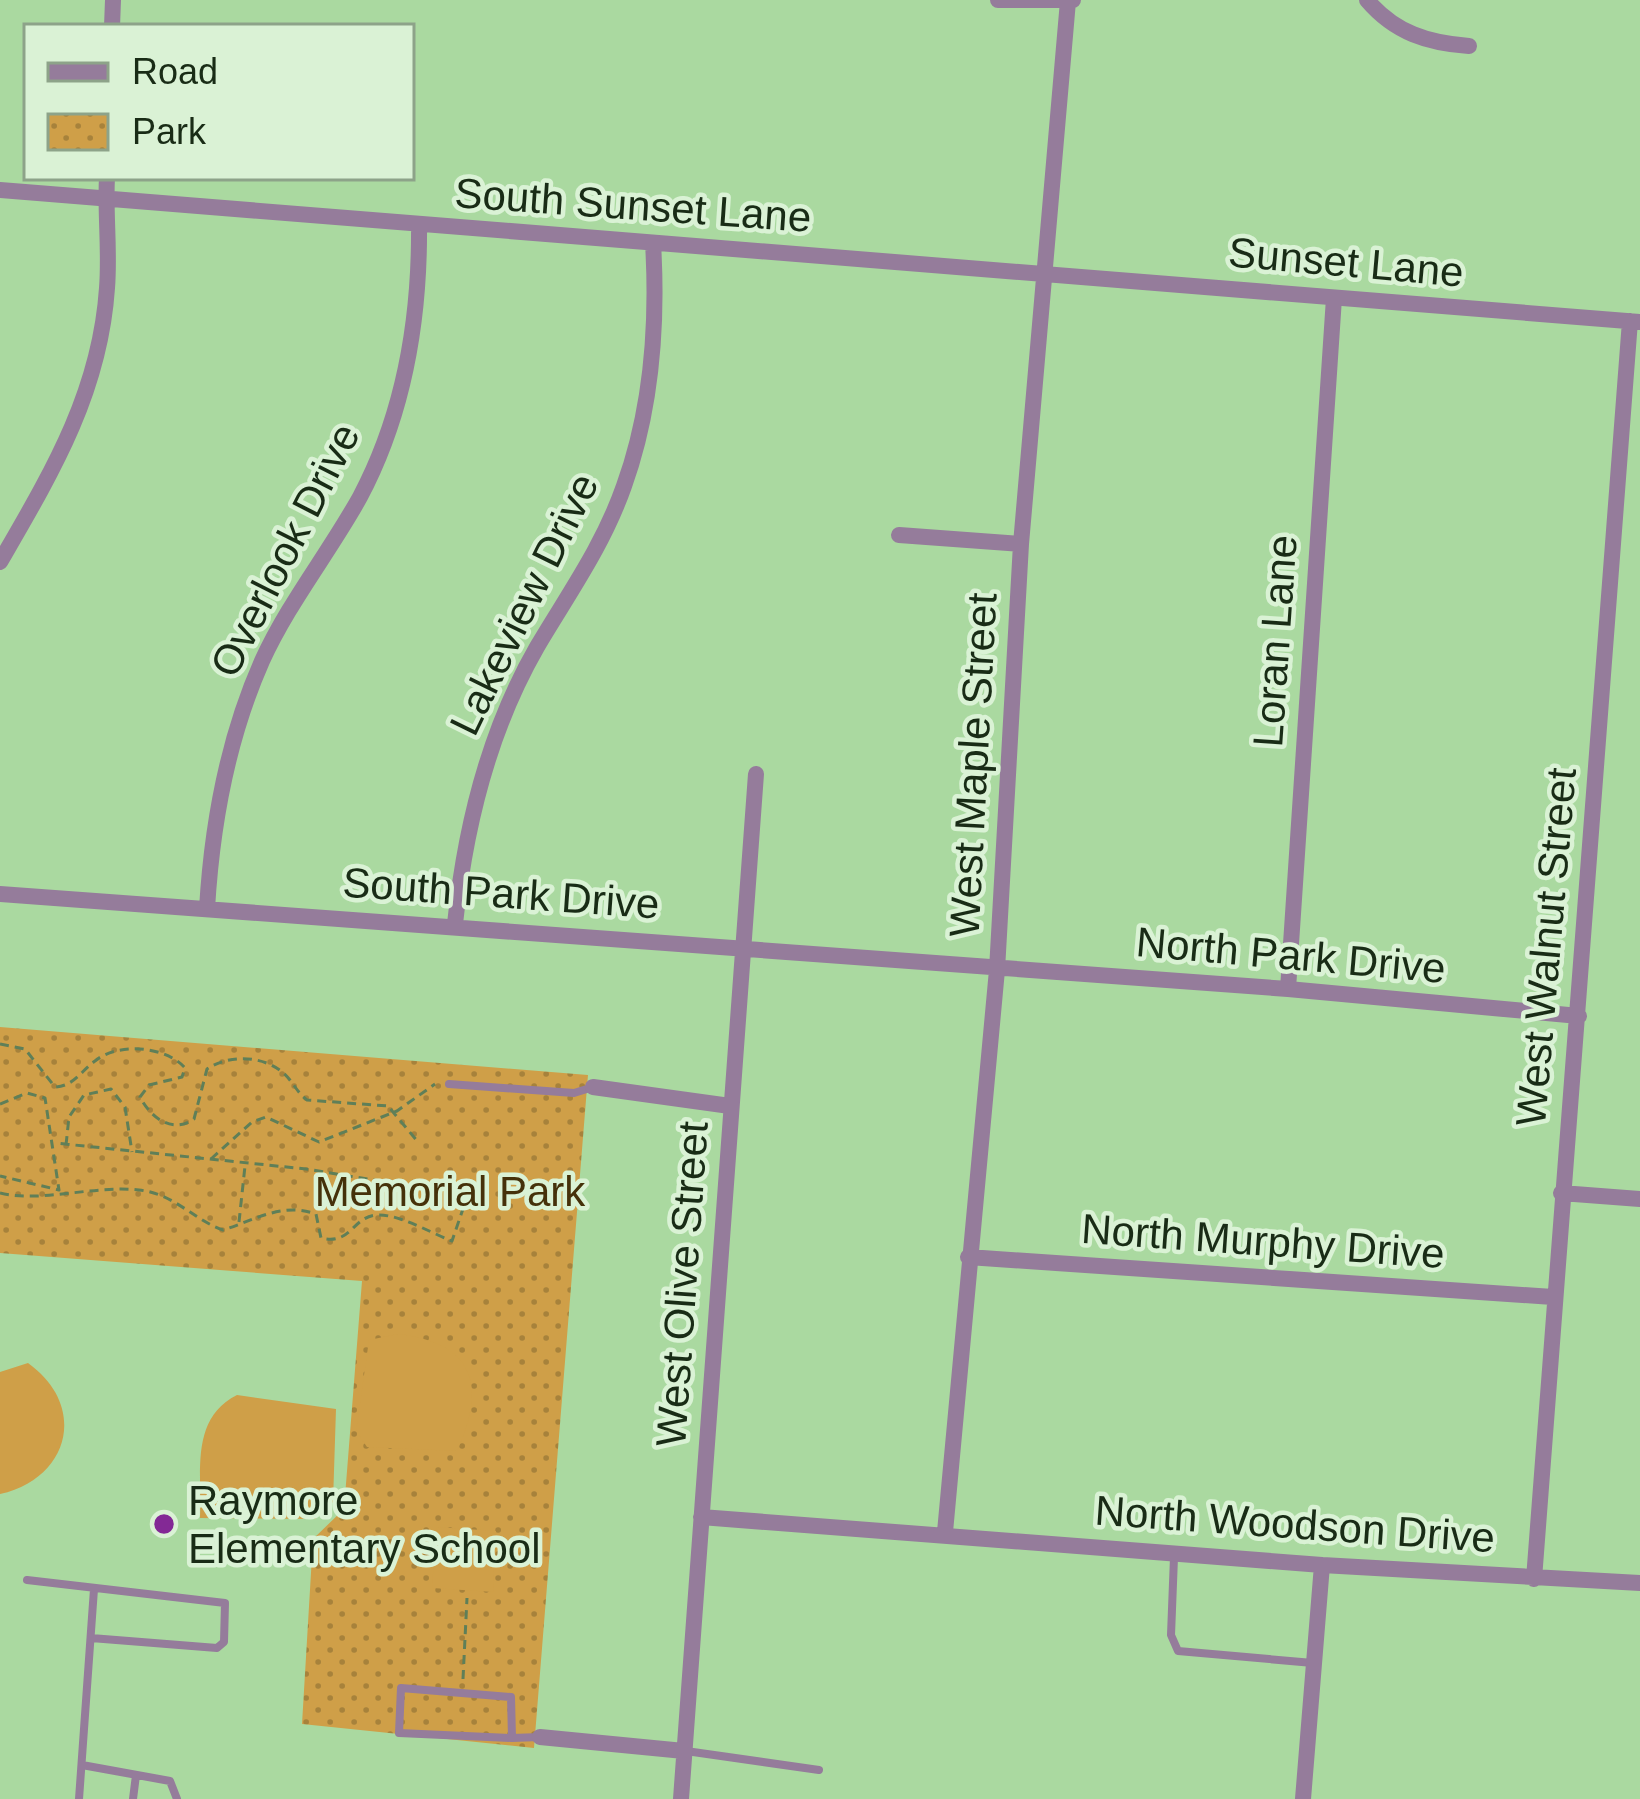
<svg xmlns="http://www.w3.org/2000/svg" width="1640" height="1799" viewBox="0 0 1640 1799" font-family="Arial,sans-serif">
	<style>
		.park { fill: url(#park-dots) }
		.garden { fill: #cf9f48 }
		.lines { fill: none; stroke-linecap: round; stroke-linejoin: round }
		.path { stroke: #5f7f58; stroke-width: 3; stroke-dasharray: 9 6; stroke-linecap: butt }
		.service { stroke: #957c9b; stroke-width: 8 }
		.minor { stroke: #957c9b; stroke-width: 16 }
		.poi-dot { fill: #832995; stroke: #daf2d5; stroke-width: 4.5 }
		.labels { text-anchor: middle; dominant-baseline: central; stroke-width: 9; stroke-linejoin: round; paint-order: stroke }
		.street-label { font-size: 42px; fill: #192c16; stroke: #daf2d5 }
		.park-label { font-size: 42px; fill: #45310a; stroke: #daf2d5 }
		.poi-label { font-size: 42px; fill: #192c16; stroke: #daf2d5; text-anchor: start }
	</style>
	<defs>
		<pattern id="park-dots" width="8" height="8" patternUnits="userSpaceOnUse" patternTransform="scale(3)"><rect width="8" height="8" fill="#cf9f48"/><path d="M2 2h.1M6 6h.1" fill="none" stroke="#a7823b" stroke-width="1.8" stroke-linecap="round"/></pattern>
	</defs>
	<rect width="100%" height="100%" fill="#aad9a0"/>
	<path class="park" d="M0 1027 588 1075 534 1748 302 1724 313 1539 344 1509 362 1281 0 1253Z"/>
	<path class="garden" d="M398 1334C474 1343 487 1385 457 1451L367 1447 356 1431 369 1340Z
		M28 1363C88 1406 70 1478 0 1494V1372Z
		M237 1395 336 1409 333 1502 315 1519 200 1518C202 1471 190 1419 237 1395Z
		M437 1527 496 1531 495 1559 435 1555Z
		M434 1560 494 1564 493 1592 432 1588Z"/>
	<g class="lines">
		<path class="path" d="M0 1044 25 1049 55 1087C74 1086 80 1072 95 1061 118 1042 166 1046 185 1068L182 1077 149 1085 140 1097C151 1118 172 1134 194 1119L207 1069C228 1055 260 1055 281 1071 292 1079 296 1092 307 1100L388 1106 418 1142
			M0 1104 27 1093 45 1098 59 1190 0 1176
			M66 1145 69 1117 84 1095 111 1089 125 1107 132 1152
			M211 1159 252 1122 266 1117 319 1142 397 1111 435 1084
			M0 1193C43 1203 92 1185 139 1190 175 1194 192 1219 223 1230 255 1220 282 1202 316 1214L321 1238C352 1246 352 1215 379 1215 401 1215 431 1233 452 1241L466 1200 465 1195 306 1169 55 1143
			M239 1222 245 1166
			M463 1679 467 1598"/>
		<path class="service" d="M449 1084 574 1093 590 1088
			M1174 1557 1171 1635 1178 1651 1313 1663
			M27 1580 225 1603 224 1642 217 1648 91 1638
			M512 1738 399 1733 401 1688 511 1697 512 1738 540 1737
			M686 1751 819 1770
			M82 1765 170 1781 177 1799
			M79 1799 94 1589
			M133 1799 136 1775"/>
		<path class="minor" d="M998 0H1073
			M1367 0C1395 33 1428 43 1469 46
			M112 27 113 0
			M0 190 1640 322
			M899 535 1021 544
			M0 562C51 474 100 393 107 288 110 251 105 214 107 177
			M0 894 1288 989 1579 1016
			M207 909C212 823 227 740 262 661 289 602 329 553 360 497 405 412 420 319 419 224
			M455 924C465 827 488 732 537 647 569 593 603 546 624 486 652 408 658 326 653 243
			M1288 989 1334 298
			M593 1087 730 1106
			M1561 1193 1640 1199
			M968 1257 1553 1297
			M701 1517 1322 1565 1640 1583
			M945 1532 997 970 1021 544 1068 1
			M1534 1579 1630 321
			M540 1737 684 1751
			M681 1799 756 774
			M1303 1799 1322 1565"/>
	</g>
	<circle class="poi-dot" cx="164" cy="1524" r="12"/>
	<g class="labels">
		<g class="street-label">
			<text transform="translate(633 205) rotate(4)">South Sunset Lane</text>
			<text transform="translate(1346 262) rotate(5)">Sunset Lane</text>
			<text transform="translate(285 550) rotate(-63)">Overlook Drive</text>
			<text transform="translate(524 604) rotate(-64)">Lakeview Drive</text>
			<text transform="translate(1275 641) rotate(-86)">Loran Lane</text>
			<text transform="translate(973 765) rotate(-87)">West Maple Street</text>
			<text transform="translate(501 893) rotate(4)">South Park Drive</text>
			<text transform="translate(1546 947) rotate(-85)">West Walnut Street</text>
			<text transform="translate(1291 955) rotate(5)">North Park Drive</text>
			<text transform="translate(1263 1241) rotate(4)">North Murphy Drive</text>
			<text transform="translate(682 1284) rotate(-86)">West Olive Street</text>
			<text transform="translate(1295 1524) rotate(4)">North Woodson Drive</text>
		</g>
		<g class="park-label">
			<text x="450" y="1191">Memorial Park</text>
		</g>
		<g class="poi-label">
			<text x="188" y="1500">Raymore<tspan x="188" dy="48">Elementary School</tspan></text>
		</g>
	</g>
	<rect x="24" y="24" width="390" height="156" fill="#daf2d5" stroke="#8da389" stroke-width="3"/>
	<rect x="48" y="63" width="60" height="18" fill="#957c9b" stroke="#8da389" stroke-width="3"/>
	<text x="132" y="84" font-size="36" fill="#192c16">Road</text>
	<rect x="48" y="114" width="60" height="36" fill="url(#park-dots)" stroke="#8da389" stroke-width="3"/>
	<text x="132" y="144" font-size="36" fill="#192c16">Park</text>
</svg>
